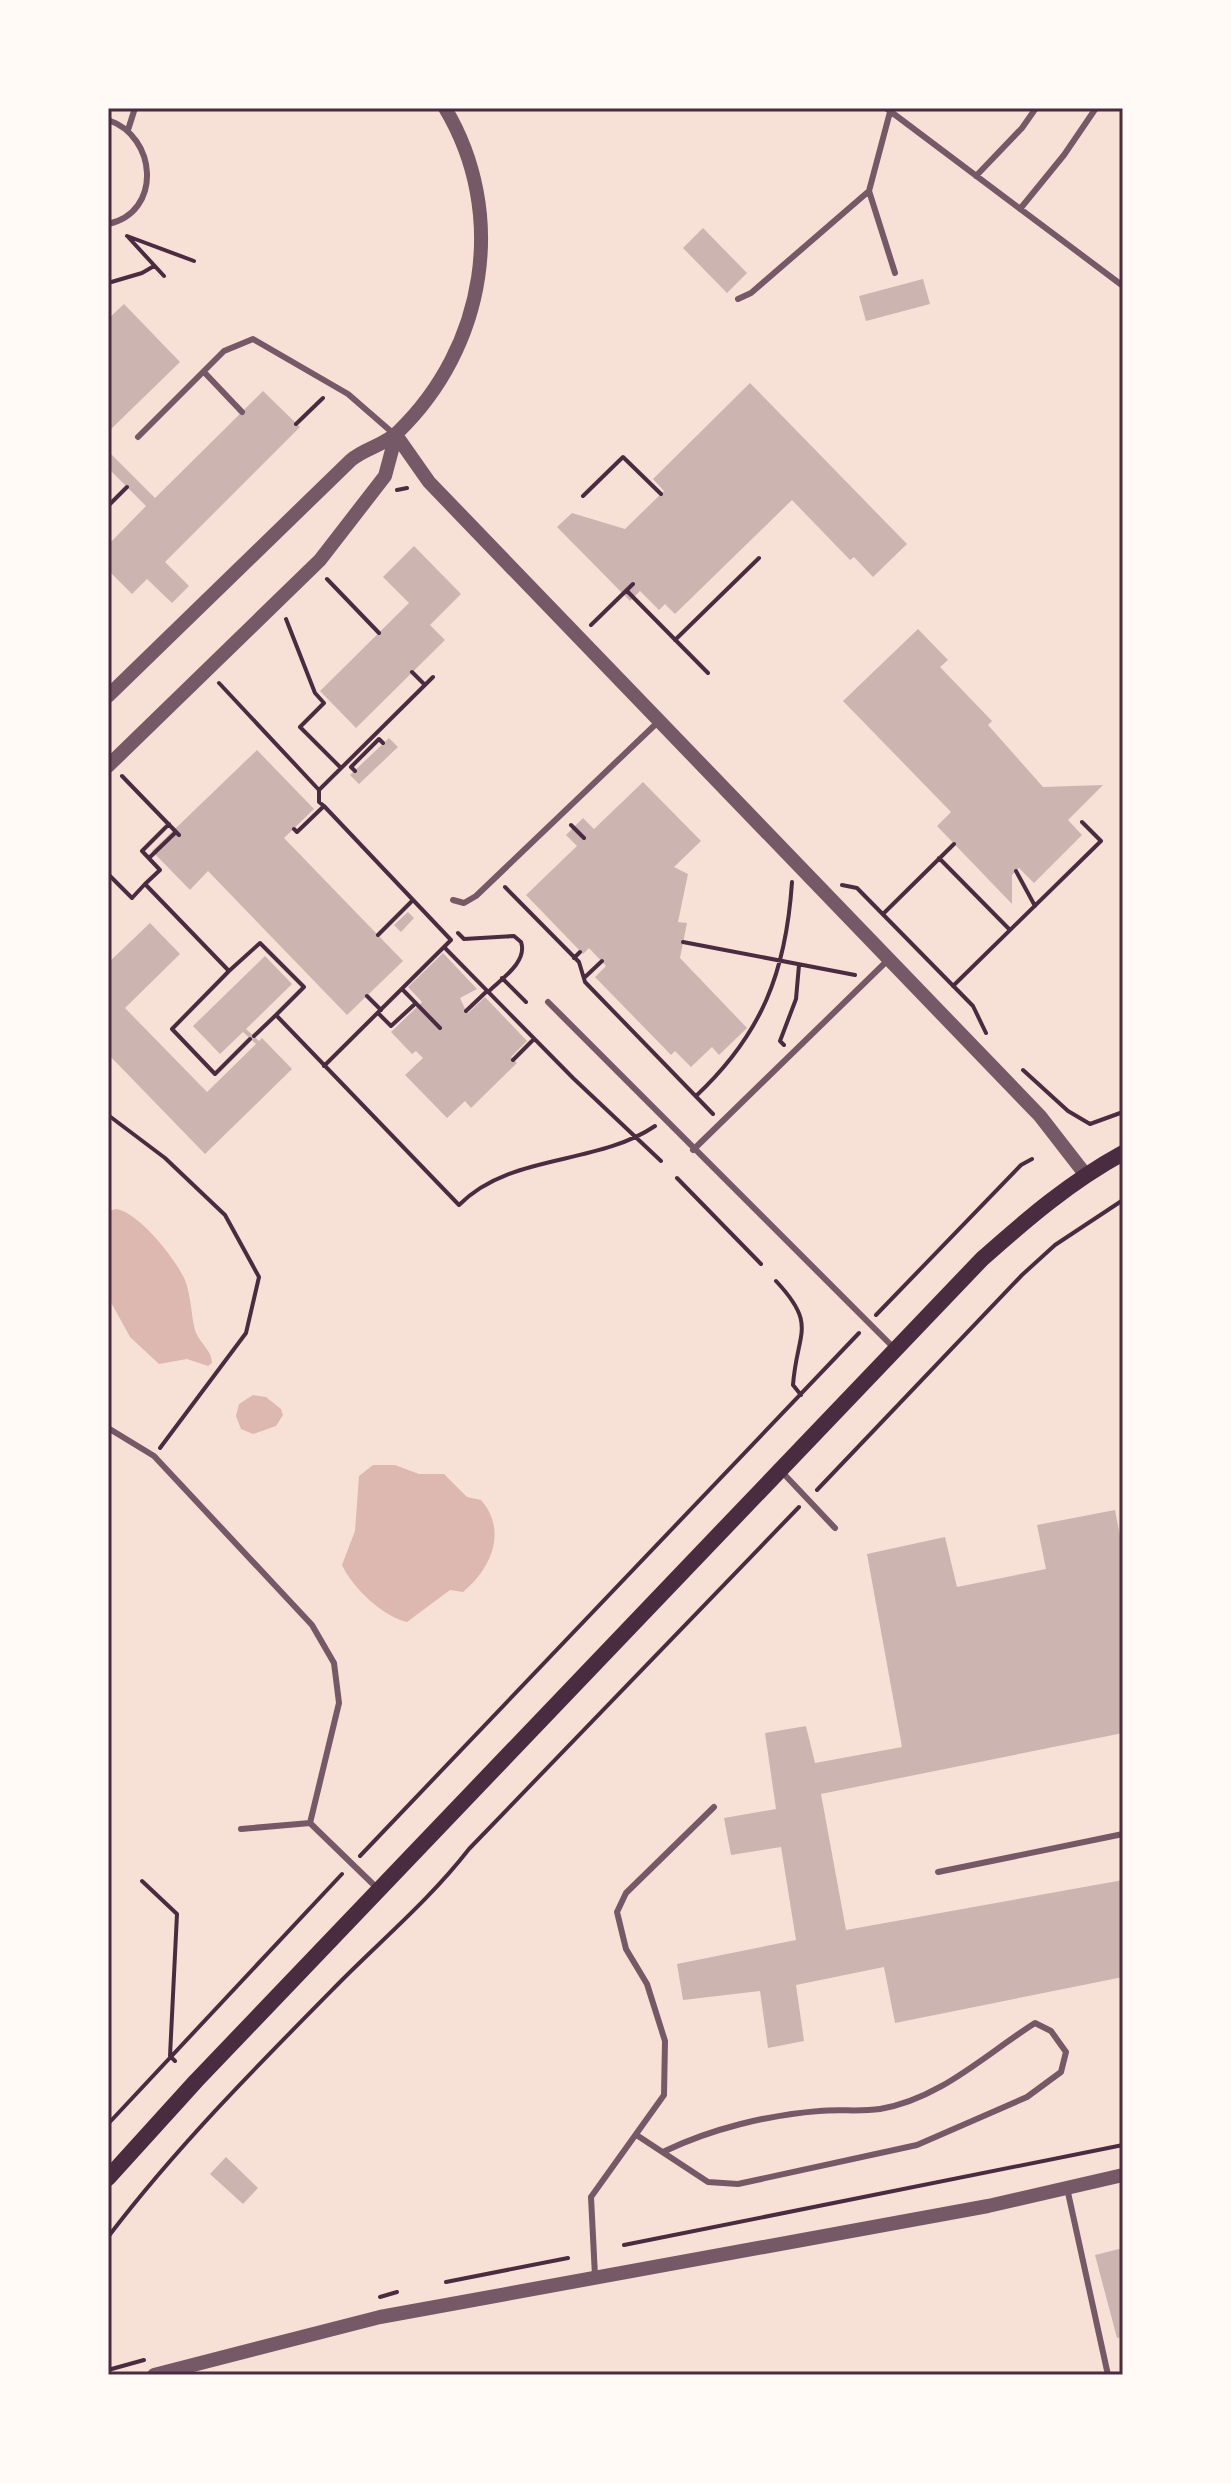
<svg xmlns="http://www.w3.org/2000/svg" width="1231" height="2483" viewBox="0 0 1231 2483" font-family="Overpass,sans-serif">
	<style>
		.water { fill: #dcb8b0 }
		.building { fill: #ccb4b1 }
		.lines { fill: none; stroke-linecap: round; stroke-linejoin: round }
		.path { stroke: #4a2c40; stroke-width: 4 }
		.service { stroke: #755966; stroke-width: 6 }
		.tertiary { stroke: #755966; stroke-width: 14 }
		.secondary { stroke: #4a2c40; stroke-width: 16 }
		.neatline { fill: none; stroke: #4a2c40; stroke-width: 3 }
	</style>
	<rect width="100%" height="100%" fill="#f7e1d7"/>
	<path class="water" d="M117 1209C140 1214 175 1258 185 1280 191 1296 191 1314 195 1330 199 1343 212 1350 212 1363L208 1366 187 1359 159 1364 130 1337 108 1297V1211Z
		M253 1395 266 1397 281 1409 283 1415 276 1426 253 1434 241 1429 236 1416 239 1404Z
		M373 1465H395L419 1474H444L467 1497 481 1500C508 1531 491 1569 463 1592L450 1590 407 1622C383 1617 352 1587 342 1565L355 1531 359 1476Z"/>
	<path class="building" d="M703 228 747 273 727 293 683 248Z
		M923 279 930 304 866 321 859 296Z
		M124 304 180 362 108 432V319Z
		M750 383 907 544 873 577 854 557 850 560 792 500 675 614 665 604 659 610 640 591 630 601 557 527 572 513 625 529 664 491 653 479Z
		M263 391 300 427 165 562 189 586 172 603 147 579 132 594 108 570V545L146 506 108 468V451L155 498Z
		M414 546 461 594 430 625 445 640 356 728 320 691 409 603 383 577Z
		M918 629 948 660 940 667 992 721 988 725 1043 787 1103 785 1068 820 1082 835 1034 883 1019 868 1012 875V904L937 826 951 812 843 701Z
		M389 738 398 747 359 784 350 775Z
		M257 750 314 809 284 838 403 961 347 1015 208 871 190 890 152 851Z
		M643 782 701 841 674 867 688 874 678 922 687 923 680 958 747 1028 719 1055 712 1047 691 1067 675 1051 671 1055 595 977 606 966 589 948 583 954 526 895 577 846 566 835 583 818 594 829Z
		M408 912 414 918 401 932 394 925Z
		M150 923 180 954 125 1008 207 1092 256 1044 243 1032 220 1054 193 1026 265 956 292 984 246 1029 259 1041 262 1038 292 1069 205 1154 108 1054V963Z
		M443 953 477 989 460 998 466 1011 468 1013 485 997 527 1041 511 1057 517 1063 471 1108 465 1101 447 1118 405 1075 423 1058 416 1051 412 1054 391 1032 422 1002 408 987Z
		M1115 1510 1123 1551V1733L821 1794 846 1930 1123 1880V1977L895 2023 884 1967 796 1985 804 2041 768 2048 760 1991 683 2000 677 1964 796 1940 781 1847 731 1855 724 1818 776 1809 765 1733 806 1726 815 1763 902 1747 867 1554 945 1537 957 1587 1046 1569 1037 1525Z
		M226 2157 258 2188 243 2204 210 2174Z
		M1123 2248V2337L1117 2338 1095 2255Z"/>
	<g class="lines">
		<path class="path" d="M127 236 194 261
			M129 238 164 276
			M108 283 142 273 154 266
			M296 424 323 398
			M397 490 407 488
			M583 496 623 457 661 494
			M108 506 127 487
			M327 579 379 633
			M627 591 708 673
			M286 619 315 693 324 703 300 727 341 768
			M591 625 633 584
			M675 640 759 558
			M412 672 425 685
			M219 683 319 790V802L324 806 451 940 324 1066
			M355 771 351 767 379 739 383 743
			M122 776 179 835
			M319 790 433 677
			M571 825 584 838
			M294 829 297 832 324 806
			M149 858 176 832
			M939 858 1010 930
			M1016 871 1035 906
			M108 874 132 898 145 884 229 971 260 943 304 987 276 1015 459 1205C510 1153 596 1166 655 1126
			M145 884 160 870 142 851 169 824
			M842 885 857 888 973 1006 986 1033
			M505 887 579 962 585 982 713 1114
			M883 914 954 844
			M458 933 464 939 514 936 521 942C528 962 501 979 488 992
			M378 935 413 900
			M683 942 855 975
			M444 947 573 1078 661 1161
			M574 958 580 952
			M229 971 172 1029 215 1074 250 1039
			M502 978 526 1002
			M584 978 602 961
			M953 986 1101 841 1082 822
			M402 989 440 1028
			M367 996 381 1010
			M466 1011 487 991
			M378 1013 391 1026 416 1003
			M254 1036 276 1015
			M784 1045 780 1041 796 999 799 965
			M513 1060 534 1039
			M1023 1070 1068 1111 1090 1124 1123 1112
			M696 1096C762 1034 786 972 792 882
			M108 1115 165 1158 225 1215 259 1277 246 1333 160 1448
			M677 1178 761 1264
			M776 1281C818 1326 797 1331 793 1385L801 1395
			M876 1315 1021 1165 1032 1159
			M817 1490 1022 1275 1055 1245 1123 1200
			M360 1856 859 1333
			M142 1881 177 1914 170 2056 175 2061
			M108 2124 342 1874
			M108 2237C178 2145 261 2062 342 1980 385 1937 431 1898 469 1849L799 1507
			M624 2245 1123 2145
			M446 2282 568 2258
			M380 2297 397 2292
			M108 2370 144 2360"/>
		<path class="service" d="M886 108 1123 286
			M890 112 869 191 895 273
			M108 120C157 136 163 212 108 224
			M128 130 135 108
			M976 176 1022 128 1036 108
			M1020 209 1064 155 1096 108
			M738 299 751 293 869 191
			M204 372 242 412
			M138 437 224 351 253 339 348 394 394 434
			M453 900 464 903 476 896 659 721
			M548 1002 893 1347
			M693 1150 890 958
			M108 1428 154 1456 312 1625 334 1663 339 1703 310 1823
			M782 1472 835 1528
			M241 1829 310 1823 377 1888
			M938 1872 1123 1834
			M638 2136 708 2182 738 2184 917 2145 1027 2097 1061 2072 1066 2052 1051 2031 1035 2023C986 2054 940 2099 880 2109 860 2112 839 2109 819 2111 767 2115 711 2129 665 2151
			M1067 2188 1108 2375
			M595 2276 591 2197 664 2095 665 2041 647 1984 626 1949 617 1912 626 1893 714 1807"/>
		<path class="tertiary" d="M396 435 429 482 1040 1116 1085 1174
			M108 696 351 460C365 448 385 445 398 432 486 347 508 213 445 108
			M108 766 320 560 385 476 396 435
			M154 2375 380 2317 988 2206 1123 2175"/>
		<path class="secondary" d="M108 2178 196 2081 982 1259C1027 1219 1070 1182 1123 1153"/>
	</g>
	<rect width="1231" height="2483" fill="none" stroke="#fffaf5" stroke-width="220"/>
	<rect x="110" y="110" width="1011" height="2263" class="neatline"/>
</svg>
